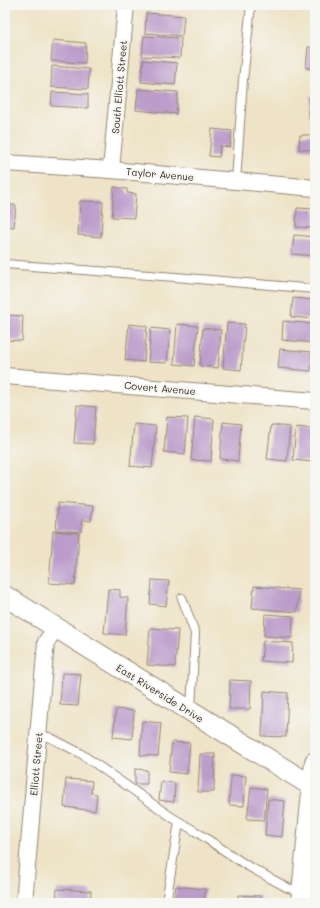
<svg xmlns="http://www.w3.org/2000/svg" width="320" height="908" viewBox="0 0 320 908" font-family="Mali,sans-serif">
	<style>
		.building { fill: #bb9ccb }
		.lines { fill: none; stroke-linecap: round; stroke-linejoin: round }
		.service-casing { stroke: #948672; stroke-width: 10 }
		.minor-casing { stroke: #948672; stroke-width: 18 }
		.tertiary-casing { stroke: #948672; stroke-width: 22 }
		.service { stroke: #fff; stroke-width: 8 }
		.minor { stroke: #fff; stroke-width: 16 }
		.tertiary { stroke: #fff; stroke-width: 20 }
		.labels { text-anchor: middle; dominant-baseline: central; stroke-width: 4; stroke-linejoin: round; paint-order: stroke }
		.street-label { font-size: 10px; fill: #3b2a1e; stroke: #f6f6f2 }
	</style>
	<rect width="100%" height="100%" fill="#f6f6f2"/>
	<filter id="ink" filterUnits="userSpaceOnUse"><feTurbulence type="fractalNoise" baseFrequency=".025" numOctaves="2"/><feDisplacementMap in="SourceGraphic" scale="8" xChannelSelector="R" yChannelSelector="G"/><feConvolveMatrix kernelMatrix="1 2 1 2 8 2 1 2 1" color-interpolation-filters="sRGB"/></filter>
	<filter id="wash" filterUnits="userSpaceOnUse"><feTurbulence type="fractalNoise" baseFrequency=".012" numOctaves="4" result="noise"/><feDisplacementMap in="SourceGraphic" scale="16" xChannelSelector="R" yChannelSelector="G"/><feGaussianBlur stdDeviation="0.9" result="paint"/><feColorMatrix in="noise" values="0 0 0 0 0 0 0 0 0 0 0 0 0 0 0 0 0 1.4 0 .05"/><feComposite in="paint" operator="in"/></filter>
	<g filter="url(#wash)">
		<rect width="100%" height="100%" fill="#eee3c6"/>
		<g id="blocks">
			<path class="building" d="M146 13 184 16 182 36 145 33Z
				M144 36 181 38 180 58 142 56Z
				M53 40 86 43 85 63 51 61Z
				M308 47H315V69L306 68Z
				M143 60 177 63 175 85 141 82Z
				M52 66 89 69 88 89 51 87Z
				M138 89 178 92 176 114 136 110Z
				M52 92 88 94V108L51 106Z
				M310 96H315V116H309Z
				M212 129 232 131 230 147 220 146 219 157 209 156Z
				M300 135H315V150L299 149Z
				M114 187 127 189V193L136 194 134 218 112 217Z
				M5 198H7V205H16L14 227 5 226Z
				M80 201 103 202 101 237 78 235Z
				M297 208 315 209V228L296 227Z
				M294 235 315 237V256L292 254Z
				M293 298 315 300V319L291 317Z
				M7 315 23 316 22 341 5 340Z
				M283 321 315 324V343L282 340Z
				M227 323 245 324 241 370 223 368Z
				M129 324 147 326 144 362 125 360Z
				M177 324 198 326 194 366 174 364Z
				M151 328 170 330 167 363 148 362Z
				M203 328 221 330 218 368 200 366Z
				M280 349 312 352 311 371 278 368Z
				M77 405 96 407 93 444 74 443Z
				M167 417 188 418 185 454 164 452Z
				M195 417 214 419 211 461 191 460Z
				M223 422 241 424 238 461 220 459Z
				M134 424 156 426 152 468 130 466Z
				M271 425 290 427 287 461 267 459Z
				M296 427 315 429 313 462 293 460Z
				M58 503 93 506 91 521 82 520 81 532 56 530Z
				M53 531 79 533 75 585 49 583Z
				M152 580 169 581 166 606 150 604Z
				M254 586 299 590 297 612 252 608Z
				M108 589 120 590V597L128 598 125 635 104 633Z
				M265 614 293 616 292 638 264 636Z
				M150 628 178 630 175 667 147 665Z
				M263 641 293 643 292 663 261 661Z
				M62 673 81 674 78 706 60 705Z
				M230 680 251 681 250 709H229Z
				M264 691 288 693 286 737 262 736Z
				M116 709 134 711 132 739 113 737Z
				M142 721 161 723 158 756 140 755Z
				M172 742 190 743 187 774 169 772Z
				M200 754H215L214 792H198Z
				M135 769 147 770V784H135Z
				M231 775 246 776 244 806 229 805Z
				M66 779 92 781 91 793 97 794 95 811 64 807Z
				M161 781 175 783 174 802 159 800Z
				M251 787 267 789 264 820 247 819Z
				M268 799 285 801 282 837 265 835Z
				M176 886 205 889 204 903H174Z
				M57 889 91 891 90 903H56Z
				M238 895 261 896 260 903H238Z"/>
		</g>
	</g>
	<g filter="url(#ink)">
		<use href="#blocks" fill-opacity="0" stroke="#948672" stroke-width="1"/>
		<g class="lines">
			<g class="service-casing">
				<path id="service" d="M236 181 243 80 251 5
					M5 264 175 277 315 289
					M182 598 195 633 191 709
					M38 735 49 737 80 753 173 818 195 831 246 865 288 888 315 895
					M166 903 179 822"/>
			</g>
			<g class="minor-casing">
				<path id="minor" d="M5 163 111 170 315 188
					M111 170 126 5
					M5 376 315 401
					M24 903 46 642 56 628"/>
			</g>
			<g class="tertiary-casing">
				<path id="tertiary" d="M5 596 315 788
					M301 903 315 762"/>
			</g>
			<use href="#service" class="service"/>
			<use href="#minor" class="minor"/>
			<use href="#tertiary" class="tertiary"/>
		</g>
	</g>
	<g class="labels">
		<g class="street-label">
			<text transform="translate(119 87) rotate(-85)">South Elliott Street</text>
			<text transform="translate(160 174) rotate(5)">Taylor Avenue</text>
			<text transform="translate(160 388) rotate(5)">Covert Avenue</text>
			<text transform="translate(160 693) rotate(32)">East Riverside Drive</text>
			<text transform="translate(36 764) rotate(-85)">Elliott Street</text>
		</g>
	</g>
	<rect width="320" height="908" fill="none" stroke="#f6f6f2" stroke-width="20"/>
</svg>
